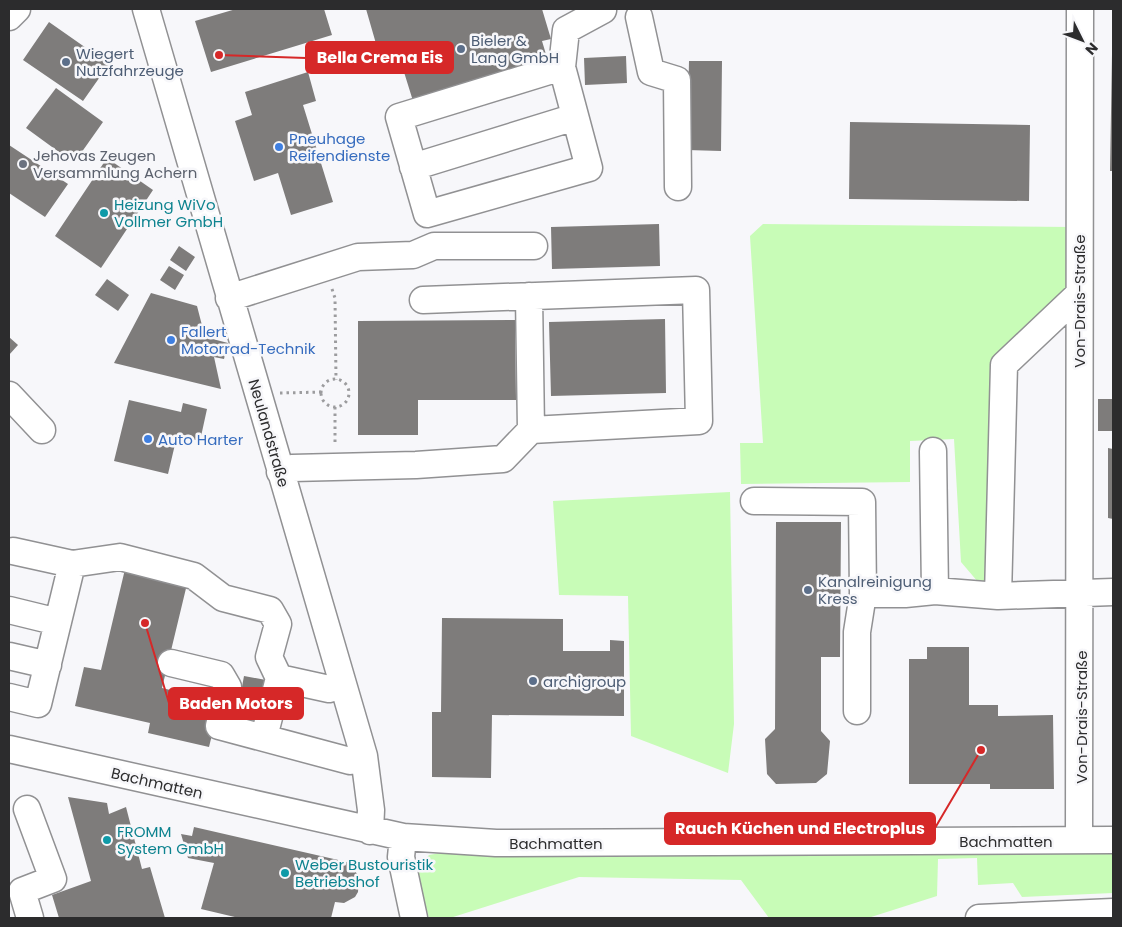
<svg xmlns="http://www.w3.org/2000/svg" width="1122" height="927" viewBox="0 0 1122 927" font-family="Poppins,sans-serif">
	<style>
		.green { fill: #c8fcb7 }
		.building { fill: #7e7c7b }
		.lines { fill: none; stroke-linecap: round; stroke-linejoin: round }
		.minor-casing { stroke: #919193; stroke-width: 29 }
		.path { stroke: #9c9c9e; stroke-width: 3; stroke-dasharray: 2.5 4; stroke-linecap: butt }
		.minor { stroke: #fff; stroke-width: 26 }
		.service-dot { fill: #5c6f8a; stroke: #f7f7fa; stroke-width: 2 }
		.shop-dot { fill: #3f7fe0; stroke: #f7f7fa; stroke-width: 2 }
		.worship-dot { fill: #6b7280; stroke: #f7f7fa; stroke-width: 2 }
		.culture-dot { fill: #0f9aa8; stroke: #f7f7fa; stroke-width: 2 }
		.labels { text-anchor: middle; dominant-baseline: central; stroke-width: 5; stroke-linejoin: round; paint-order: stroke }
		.service-label { font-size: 15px; fill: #4e5e75; stroke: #f7f7fa; text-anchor: start }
		.shop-label { font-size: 15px; fill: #366cbe; stroke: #f7f7fa; text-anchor: start }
		.worship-label { font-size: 15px; fill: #5b616d; stroke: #f7f7fa; text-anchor: start }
		.culture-label { font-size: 15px; fill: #0d838f; stroke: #f7f7fa; text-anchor: start }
		.street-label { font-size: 15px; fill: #2c2c2d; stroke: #f7f7fa }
		.leader { fill: none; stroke: #d62828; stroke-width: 2 }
		.callout-dot { fill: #d62828; stroke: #f7f7fa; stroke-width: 2 }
		.callout { fill: #d62828; stroke: #d62828; stroke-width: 2 }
		.callout-label { font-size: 16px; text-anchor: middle; font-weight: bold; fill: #fff }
	</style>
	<rect width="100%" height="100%" fill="#f7f7fa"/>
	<path class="green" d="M763 224 1072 227 1067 288 993 360 991 581 978 582 961 562 954 439 910 441V482L741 484 740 443H763L750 236Z
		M730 492 734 724 728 773 631 736 628 596 559 595 553 501Z
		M1113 850V893L1022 897 1013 883 978 885 977 858 938 859 937 896 868 918H769L741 880 579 877 450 918H429L417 875 419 866 429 855 440 853Z"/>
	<path class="building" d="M236 9H324L332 35 211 72 195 21Z
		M366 9H542L551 39 542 41 548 61 413 101 399 56 381 61Z
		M49 22 109 64 83 101 23 60Z
		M1112 54H1113V171H1110Z
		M626 56 627 83 585 85 584 58Z
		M689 61H722L721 151 687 150Z
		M308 72 316 101 303 105 333 202 291 215 278 173 254 181 235 121 252 115 245 92Z
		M56 88 103 122 74 163 26 128Z
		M850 122 1030 125 1029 201 849 199Z
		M9 145 68 184 45 217 9 193Z
		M107 158 153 190 101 268 55 236Z
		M659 224 660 266 552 269 551 227Z
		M179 246 195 257 186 271 170 260Z
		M169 266 184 275 175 290 160 280Z
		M107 279 129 295 118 311 95 295Z
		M151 293 197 306 205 337 228 343 224 359 214 357 221 389 114 363Z
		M665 319 666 393 551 396 549 322Z
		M515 320 516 400H418V435H358V321Z
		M9 337 18 345 9 355Z
		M1098 399H1113V431H1098Z
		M129 400 181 412 183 403 207 409 200 441 177 436 168 474 114 461Z
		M1108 448 1113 449V519L1108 518Z
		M776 522H841L840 657H821V731L830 741 827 774 816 783 776 784 767 774 765 739 775 729Z
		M126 565 188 580 162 688 220 702 209 747 148 733 150 723 75 706 84 667 101 670Z
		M442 618 563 619V651H610V640L624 641V716L492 715 491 778 432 777V712H441Z
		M927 647H969V705H998V716L1053 715 1054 789H990V784H909V659H927Z
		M244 676 266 680 260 708 239 703Z
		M68 797 107 803 109 814 126 807 142 869 150 867 165 918H59L52 895 91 881Z
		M194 827 347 862 359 876 358 892 355 897 344 903 335 902 331 918H239L201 909 214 863 188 858 181 834 192 836Z"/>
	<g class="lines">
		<g class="minor-casing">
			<path id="minor" d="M146 9 364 756 371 810 370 831
				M9 17 17 9
				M639 17 651 72 677 80 678 187
				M562 67 589 168 427 214 399 117 562 67 566 30 603 10
				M413 167 575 117
				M529 296 531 430
				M229 298 358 257 413 255 434 246H534
				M9 395 42 430
				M933 451 935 591
				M280 472 292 468 416 465 503 459 531 430 699 421 696 290 423 300
				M754 501 862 502 863 594 857 632V711
				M13 551 72 564
				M863 594H905L935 591 998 596 1113 592
				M998 596 1004 365 1079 294
				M9 610 58 622
				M9 656 48 665
				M171 663 221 675 228 687 219 726 350 761 364 756
				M9 697 38 704 72 564 120 557 194 576 223 598 270 610 278 624 269 657 279 678 329 689 343 685
				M264 737 279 678
				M9 749 403 837 496 843 1113 840
				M27 809 53 879 22 891 30 918
				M403 837 401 857 414 918
				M1079 840 1080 9
				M979 918 1113 912"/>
		</g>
		<path class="path" d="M332 289 335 298 336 380
			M321 393a14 14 0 1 1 28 0a14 14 0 1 1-28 0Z
			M280 393 322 392
			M335 407V446"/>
		<use href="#minor" class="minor"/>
	</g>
	<g class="service-dot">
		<circle cx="461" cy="49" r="5"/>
		<circle cx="66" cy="62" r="5"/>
		<circle cx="808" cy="590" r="5"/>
		<circle cx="533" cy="681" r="5"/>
	</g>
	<g class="shop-dot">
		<circle cx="279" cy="147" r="5"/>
		<circle cx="171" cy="340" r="5"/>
		<circle cx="148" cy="439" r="5"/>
	</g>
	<circle class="worship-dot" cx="23" cy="164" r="5"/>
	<g class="culture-dot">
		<circle cx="104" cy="213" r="5"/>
		<circle cx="107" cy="840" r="5"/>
		<circle cx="285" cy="873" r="5"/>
	</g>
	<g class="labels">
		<g class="service-label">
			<text x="471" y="40">Bieler &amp;<tspan x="471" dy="17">Lang GmbH</tspan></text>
			<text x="76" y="53">Wiegert<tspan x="76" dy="17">Nutzfahrzeuge</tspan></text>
			<text x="818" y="581">Kanalreinigung<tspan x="818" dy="17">Kress</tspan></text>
			<text x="543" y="681">archigroup</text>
		</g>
		<g class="shop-label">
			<text x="289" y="138">Pneuhage<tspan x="289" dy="17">Reifendienste</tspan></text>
			<text x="181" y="331">Fallert<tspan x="181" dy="17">Motorrad-Technik</tspan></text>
			<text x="158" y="439">Auto Harter</text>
		</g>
		<g class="worship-label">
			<text x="33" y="155">Jehovas Zeugen<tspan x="33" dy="17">Versammlung Achern</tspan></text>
		</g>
		<g class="culture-label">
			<text x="114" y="204">Heizung WiVo<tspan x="114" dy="17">Vollmer GmbH</tspan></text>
			<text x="117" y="831">FROMM<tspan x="117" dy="17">System GmbH</tspan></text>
			<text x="295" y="864">Weber Bustouristik<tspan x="295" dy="17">Betriebshof</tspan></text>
		</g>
		<g class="street-label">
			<text transform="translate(1079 301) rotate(-90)">Von-Drais-Straße</text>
			<text transform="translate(269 433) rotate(74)">Neulandstraße</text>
			<text transform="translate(1081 717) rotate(-90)">Von-Drais-Straße</text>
			<text transform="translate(157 783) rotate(13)">Bachmatten</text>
			<text x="1006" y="841">Bachmatten</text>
			<text x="556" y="843">Bachmatten</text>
		</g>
	</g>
	<path class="leader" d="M219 55L306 58M145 623L169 703M981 750L935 828"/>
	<g class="callout-dot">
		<circle cx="219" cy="55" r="5"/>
		<circle cx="145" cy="623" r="5"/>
		<circle cx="981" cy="750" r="5"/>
	</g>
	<g class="callout">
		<rect x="306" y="42" width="147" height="31" rx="5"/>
		<rect x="169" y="688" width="134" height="31" rx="5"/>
		<rect x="665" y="813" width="270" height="31" rx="5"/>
	</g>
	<g class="callout-label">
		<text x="380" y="63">Bella Crema Eis</text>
		<text x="236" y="709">Baden Motors</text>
		<text x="800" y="834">Rauch Küchen und Electroplus</text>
	</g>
	<rect width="1122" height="927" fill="none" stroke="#2c2c2d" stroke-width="20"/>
	<g transform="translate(1082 40) rotate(132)" stroke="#f7f7fa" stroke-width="4" paint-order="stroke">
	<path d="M0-4L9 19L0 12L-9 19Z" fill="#2c2c2d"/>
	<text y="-8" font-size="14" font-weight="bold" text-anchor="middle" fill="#2c2c2d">N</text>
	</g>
</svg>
